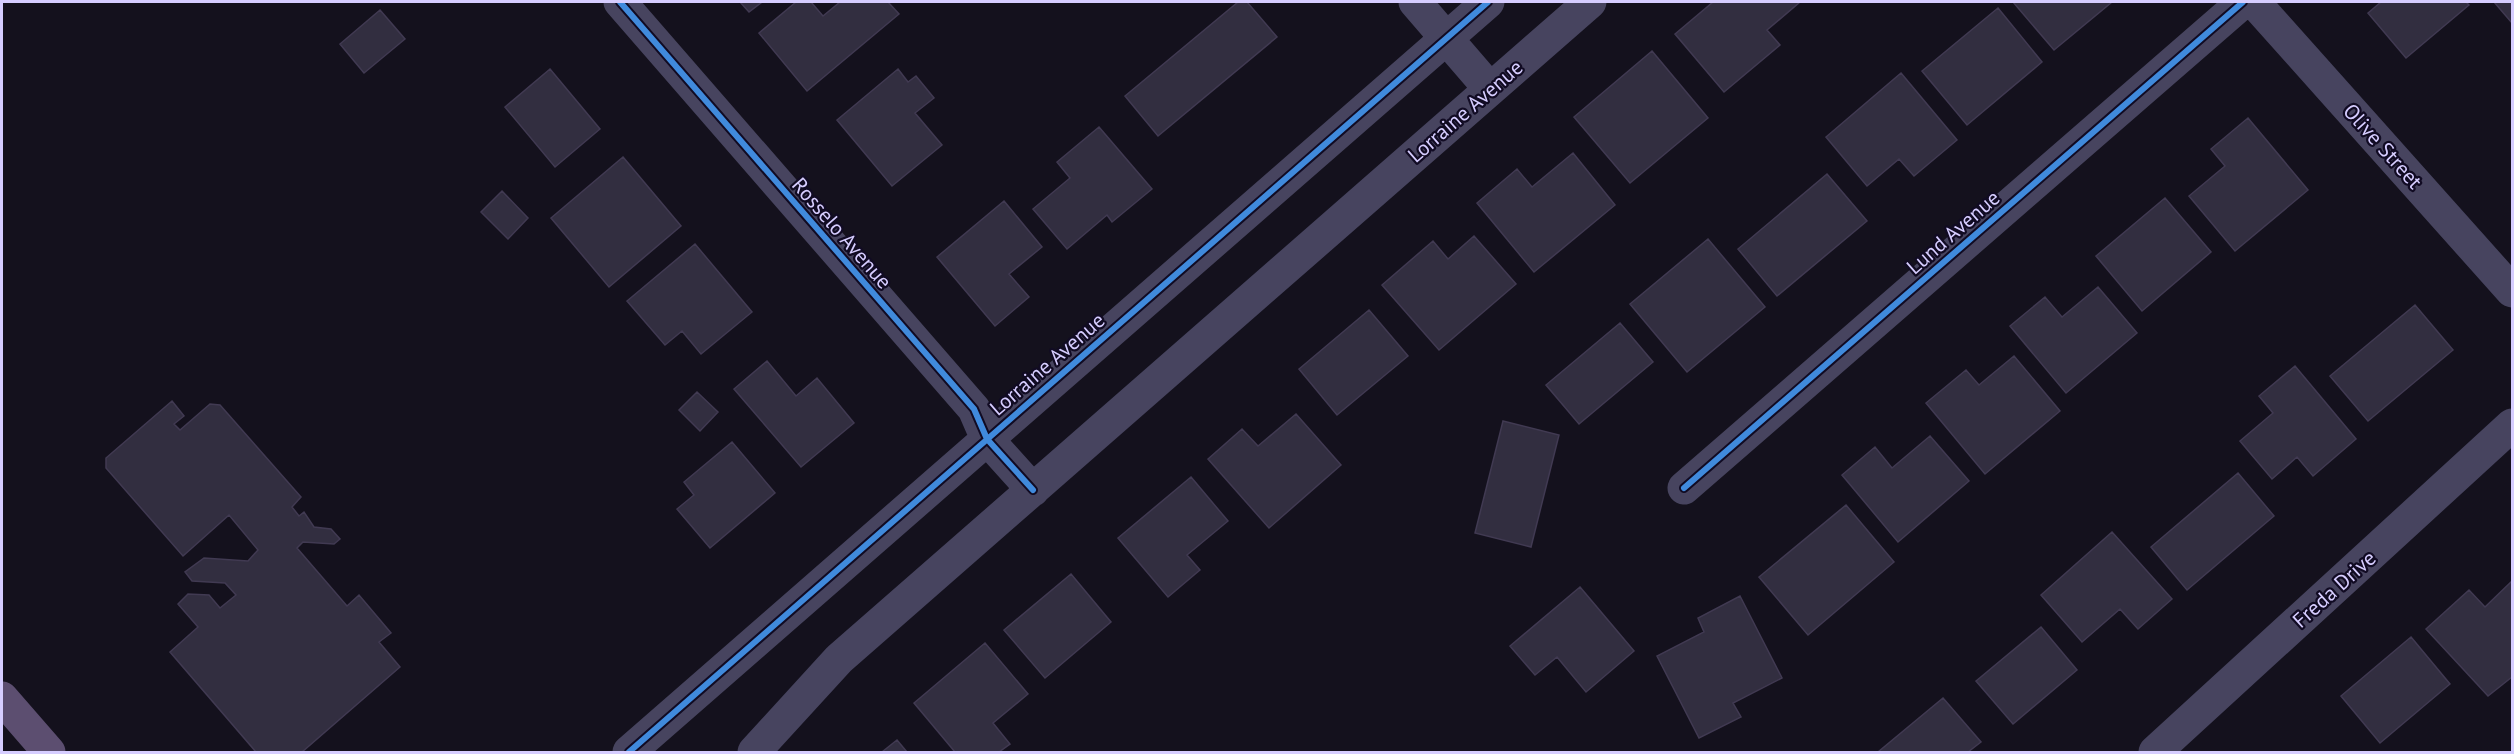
<svg xmlns="http://www.w3.org/2000/svg" width="2514" height="754" viewBox="0 0 2514 754" font-family="'PT Sans',sans-serif">
	<style>
		.building { fill: #322e40; stroke: #413a52; stroke-width: 1.5 }
		.lines { fill: none; stroke-linecap: round; stroke-linejoin: round }
		.minor { stroke: #47445f; stroke-width: 33 }
		.major { stroke: #5c4e70; stroke-width: 33 }
		.cycleway-casing { stroke: #110b23; stroke-width: 10 }
		.cycleway { stroke: #408adc; stroke-width: 6 }
		.labels { text-anchor: middle; dominant-baseline: central; stroke-width: 4.5; stroke-linejoin: round; paint-order: stroke }
		.street-label { font-size: 21px; fill: #d6cdff; stroke: #110b23 }
	</style>
	<rect width="100%" height="100%" fill="#14111d"/>
	<path class="building" d="M740 2H762L749 12Z
		M796 2H811L823 16 840 2H888L899 14 807 91 759 33Z
		M1238 2H1247L1277 37 1158 136 1125 96Z
		M1713 2H1800L1767 30 1780 45 1724 92 1675 34Z
		M2013 2H2112L2054 50Z
		M2381 2H2466L2469 5 2406 58 2368 13Z
		M2494 2H2512V23Z
		M1998 8 2042 62 1967 125 1922 71Z
		M380 10 405 39 364 73 340 44Z
		M1652 51 1708 118 1630 183 1574 117Z
		M550 69 600 129 555 167 505 107Z
		M898 69 908 82 916 76 934 98 915 113 942 145 892 186 837 120Z
		M1901 73 1957 140 1914 176 1899 159 1867 186 1826 137Z
		M2248 118 2308 190 2235 251 2189 196 2225 166 2211 149Z
		M1099 127 1152 189 1112 222 1107 215 1067 249 1033 209 1070 178 1057 162Z
		M1573 153 1615 205 1534 272 1477 203 1517 169 1532 187Z
		M623 157 681 226 609 287 551 218Z
		M1827 174 1867 221 1777 296 1738 249Z
		M502 191 528 218 508 239 481 212Z
		M2165 198 2211 252 2142 311 2096 256Z
		M1004 201 1042 247 1009 274 1029 297 995 326 937 257Z
		M1474 236 1516 284 1439 350 1382 285 1433 241 1448 259Z
		M1708 239 1765 307 1687 372 1630 304Z
		M695 244 752 312 701 354 682 331 665 345 627 301Z
		M2098 287 2137 333 2066 393 2010 326 2045 297 2062 317Z
		M2415 305 2453 350 2368 421 2330 376Z
		M1369 310 1408 356 1337 415 1299 369Z
		M1620 323 1653 362 1579 424 1546 385Z
		M2014 356 2060 411 1985 474 1926 403 1966 370 1979 385Z
		M767 361 796 396 817 378 854 423 801 467 734 389Z
		M2295 366 2356 439 2313 476 2297 457 2272 479 2240 441 2273 413 2259 396Z
		M697 392 718 412 700 431 679 410Z
		M172 401 184 416 174 424 180 430 210 404 220 405 301 497 292 507 299 516 304 512 314 527 331 529 340 539 334 544 303 542 297 548 347 606 359 595 391 633 379 642 400 667 302 752H256L170 652 198 627 178 604 188 594 209 595 220 608 236 595 225 583 192 581 185 572 204 558 248 561 258 550 229 515 183 556 106 468V458Z
		M1296 414 1341 465 1269 528 1208 459 1242 429 1258 446Z
		M1503 421 1559 435 1531 547 1475 533Z
		M1930 436 1969 481 1898 542 1842 475 1875 447 1892 468Z
		M732 442 775 493 710 548 677 509 694 495 684 482Z
		M2238 473 2274 516 2187 590 2151 547Z
		M1191 477 1228 521 1187 555 1200 570 1168 597 1118 538Z
		M1846 505 1894 562 1808 635 1759 577Z
		M2112 532 2172 599 2138 629 2120 609 2082 642 2041 595Z
		M1071 574 1111 622 1045 678 1004 630Z
		M2512 581V677L2488 696 2426 629 2469 590 2485 607Z
		M1580 587 1634 651 1586 692 1557 657 1535 675 1510 646Z
		M1740 596 1782 678 1733 703 1741 717 1699 738 1657 656 1704 632 1698 618Z
		M2041 627 2077 670 2013 724 1976 681Z
		M2411 637 2450 684 2380 743 2341 696Z
		M985 643 1028 694 993 723 1010 744 999 752H955L914 703Z
		M1943 698 1981 742 1968 752H1878Z
		M897 740 907 752H882Z"/>
	<g class="lines">
		<path class="minor" d="M620 2 974 409 987 439 1033 490
			M1415 2 1490 89
			M2254 2 2512 291
			M1684 488 2243 2
			M629 752 1488 2
			M754 752 839 659 1590 2
			M2155 752 2512 425"/>
		<path class="major" d="M2 698 49 752"/>
		<g class="cycleway-casing">
			<path id="cycleway" d="M620 2 974 409 987 439 1033 490
				M1684 488 2243 2
				M629 752 1488 2"/>
		</g>
		<use href="#cycleway" class="cycleway"/>
	</g>
	<g class="labels">
		<g class="street-label">
			<text transform="translate(1465 111) rotate(-41)">Lorraine Avenue</text>
			<text transform="translate(2383 146) rotate(48)">Olive Street</text>
			<text transform="translate(1953 232) rotate(-41)">Lund Avenue</text>
			<text transform="translate(842 233) rotate(49)">Rosselo Avenue</text>
			<text transform="translate(1047 364) rotate(-41)">Lorraine Avenue</text>
			<text transform="translate(2334 589) rotate(-42)">Freda Drive</text>
		</g>
	</g>
	<rect width="2514" height="754" fill="none" stroke="#d6cdff" stroke-width="6"/>
</svg>
